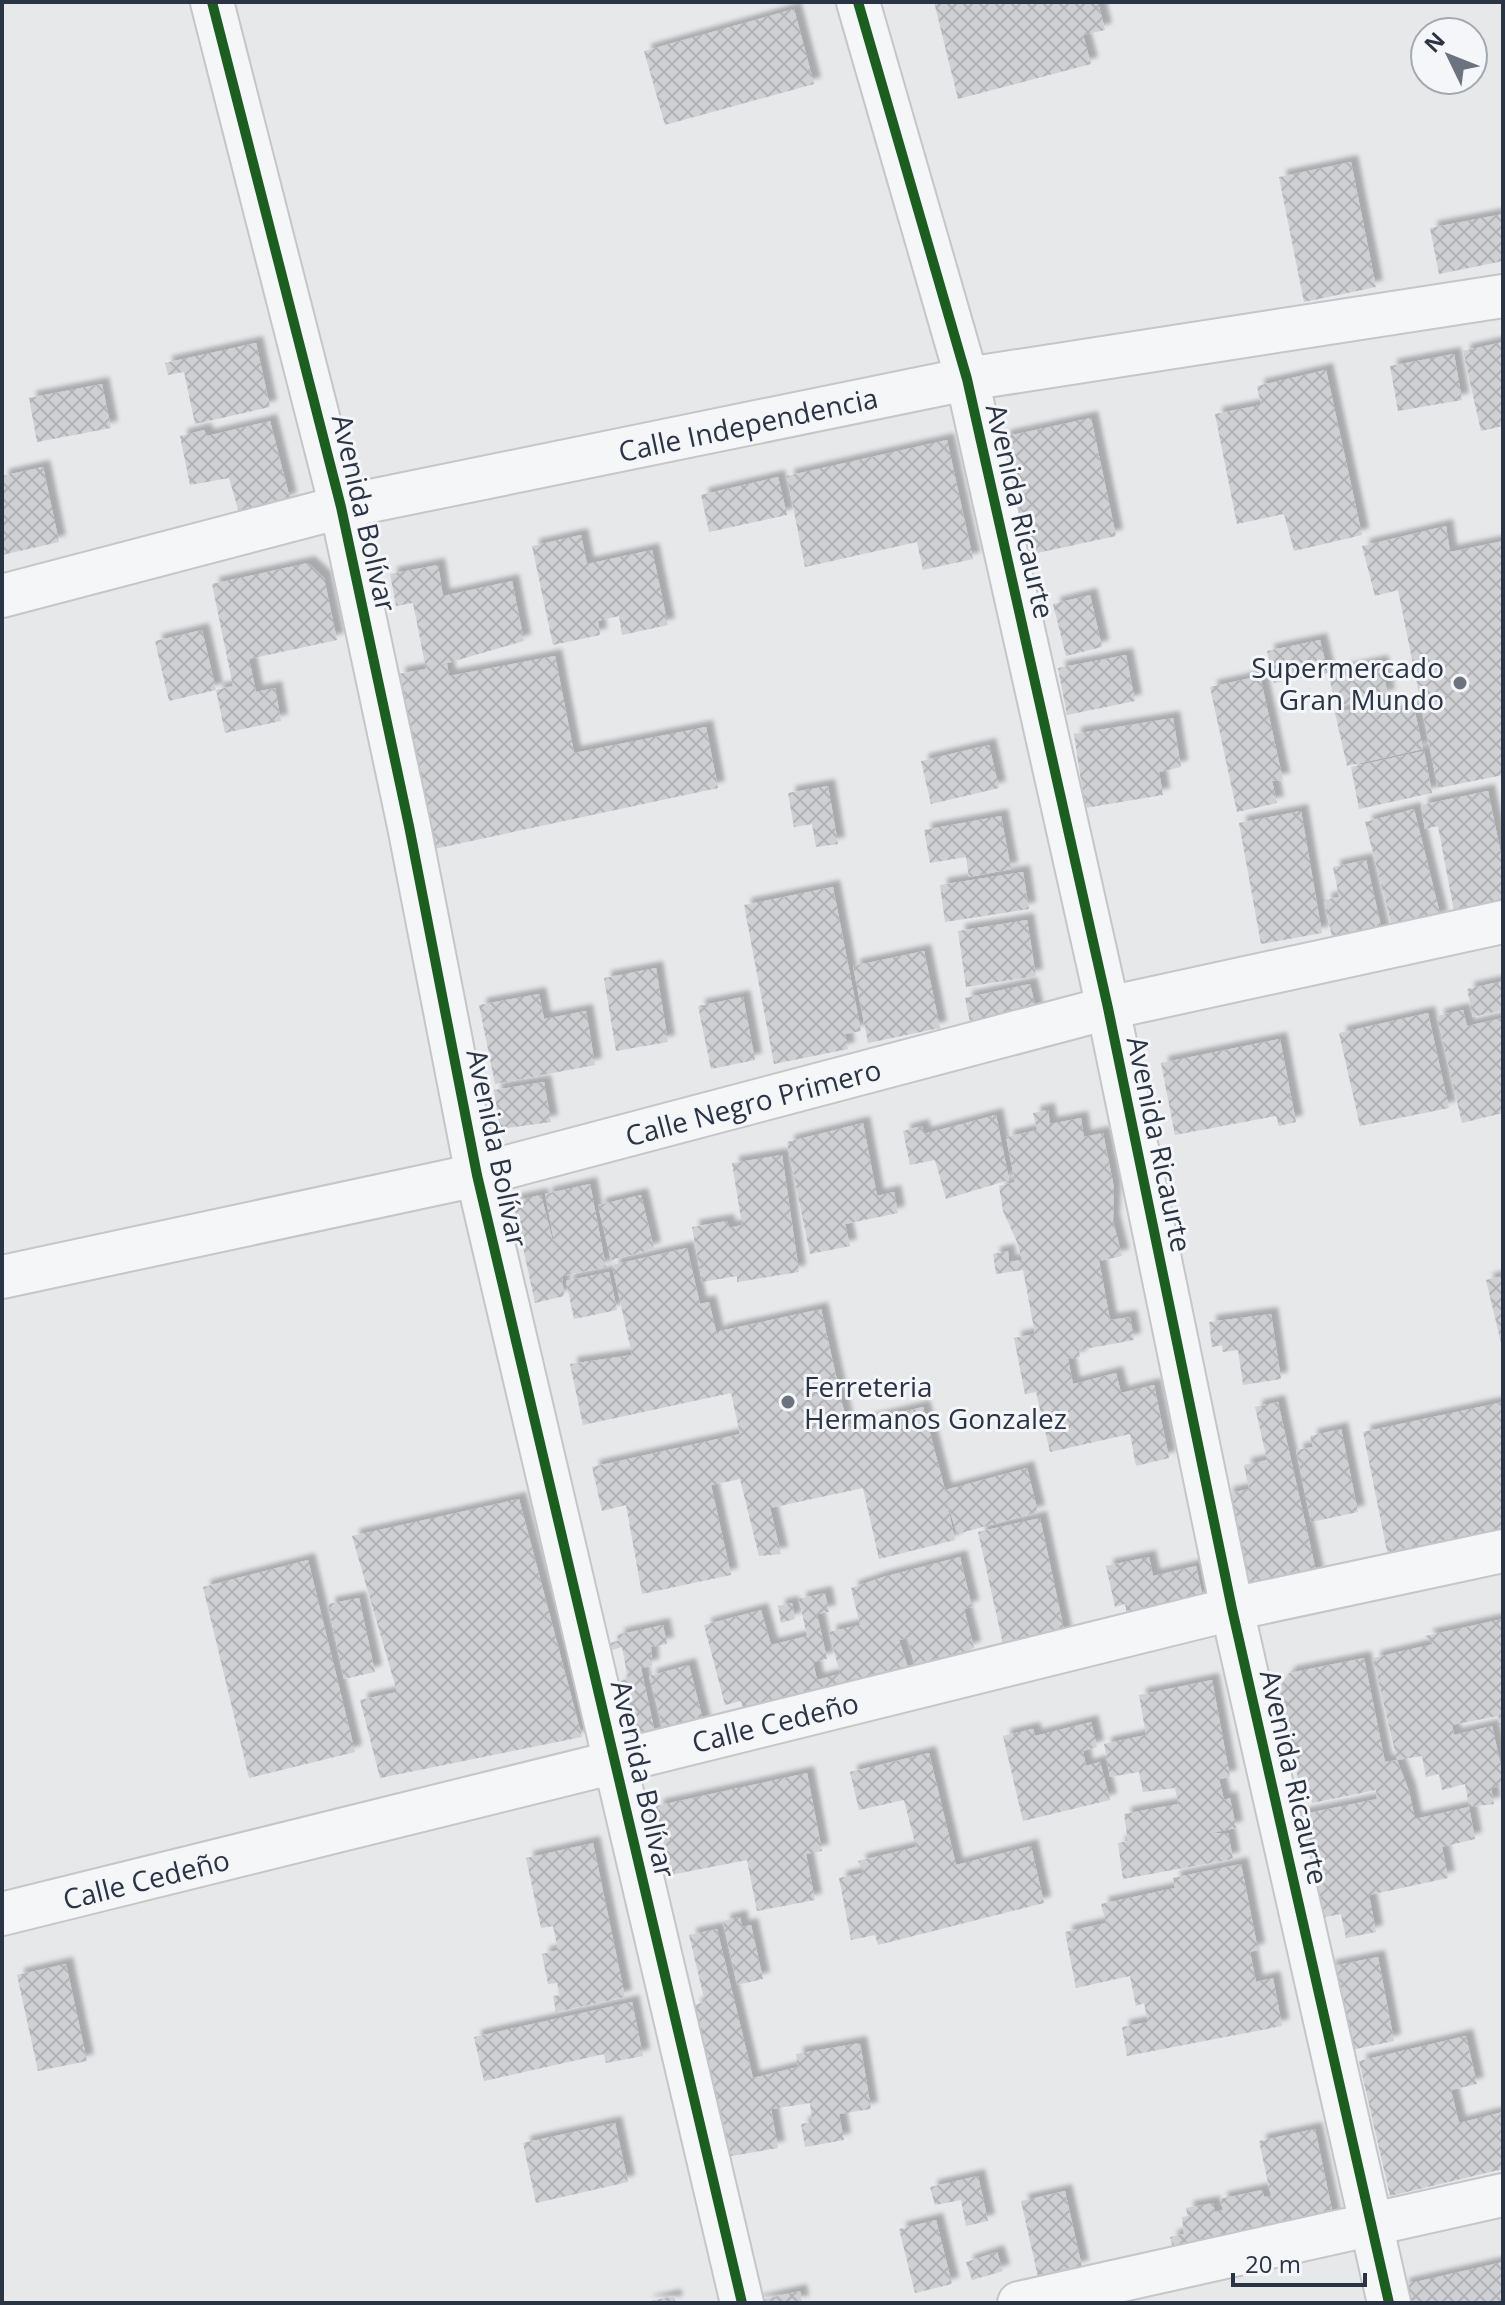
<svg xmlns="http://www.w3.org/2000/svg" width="1505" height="2305" viewBox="0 0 1505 2305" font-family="'Open Sans',sans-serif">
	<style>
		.building { fill: url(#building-cross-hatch); filter: url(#shadow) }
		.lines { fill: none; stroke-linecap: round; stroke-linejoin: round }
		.street-casing { stroke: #c4c6c8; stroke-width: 46 }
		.street { stroke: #f5f6f7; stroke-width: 42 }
		.cycleway-casing { stroke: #f4f6f9; stroke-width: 15 }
		.cycleway { stroke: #1b5e20; stroke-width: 10 }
		.poi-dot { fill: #6c737f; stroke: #f4f6f9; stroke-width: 3 }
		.labels { text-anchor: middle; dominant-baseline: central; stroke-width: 6; stroke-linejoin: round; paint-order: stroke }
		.street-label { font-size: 28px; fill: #2b3445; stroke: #f4f6f9 }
		.poi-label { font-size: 28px; fill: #2b3445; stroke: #f4f6f9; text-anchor: end }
	</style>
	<defs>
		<pattern id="building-cross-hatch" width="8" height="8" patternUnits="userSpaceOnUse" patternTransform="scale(2)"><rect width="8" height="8" fill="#ced0d3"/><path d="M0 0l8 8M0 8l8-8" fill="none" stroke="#b1b3b6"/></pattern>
		<filter id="shadow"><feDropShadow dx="7" dy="-7" stdDeviation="2" flood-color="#0004"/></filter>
	</defs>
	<rect width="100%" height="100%" fill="#e6e8ea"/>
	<path class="building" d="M934 2H1098L1105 30 1083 35 1091 64 958 99Z
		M794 9 814 84 665 125 644 51Z
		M1351 162 1376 287 1304 302 1279 177Z
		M1503 214V261L1439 274 1430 228Z
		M1503 342V426L1481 431 1463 351Z
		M256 343 270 407 195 424 184 372 168 375 165 363Z
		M1454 354 1462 400 1398 411 1390 366Z
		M1326 370 1362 535 1294 551 1284 514 1237 524 1215 414 1261 405 1257 386Z
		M102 384 111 428 37 442 29 398Z
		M1091 418 1116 536 1028 555 1003 437Z
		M270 421 290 499 241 520 229 478 190 485 180 436 204 430 207 436Z
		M947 440 973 559 923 570 917 542 805 567 787 476Z
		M43 467 59 542 2 555V476Z
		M778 477 787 515 709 532 701 495Z
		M1446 526 1450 552 1503 541V775L1438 788 1398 590 1375 596 1362 546Z
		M581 535 587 564 652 550 668 625 622 635 619 616 598 621 600 635 553 645 532 546Z
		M308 563 324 578 337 640 249 659 256 692 275 688 281 721 225 733 216 690 233 686 212 584Z
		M438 565 443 596 512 581 524 641 437 666 447 664 449 676 555 656 574 753 706 727 718 788 434 849 398 674 426 669 413 603 396 606 390 574Z
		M1090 595 1102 647 1066 656 1053 604Z
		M202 630 216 690 169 701 155 641Z
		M1320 640 1328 673 1274 683 1267 651Z
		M1126 655 1135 701 1067 715 1058 668Z
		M1381 662 1388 696 1336 706 1328 673Z
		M1260 676 1283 780 1272 781 1277 803 1237 812 1210 687Z
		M1383 701 1386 714 1414 708 1423 749 1347 766 1335 713Z
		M1173 718 1181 767 1159 772 1163 795 1085 808 1074 734Z
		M989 745 999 788 931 804 921 761Z
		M1424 751 1432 793 1359 809 1351 767Z
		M828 786 838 844 816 847 812 824 794 827 788 793Z
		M1488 791 1503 864V901L1454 911 1438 826 1425 829 1421 805Z
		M1414 809 1441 918 1393 930 1365 822Z
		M1301 811 1322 933 1261 944 1239 823Z
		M1001 816 1011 869 969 877 966 857 930 863 924 830Z
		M1366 860 1383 935 1334 946 1324 900 1339 897 1333 867Z
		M1023 872 1029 909 945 922 940 885Z
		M833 887 861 1031 845 1034 848 1049 774 1064 744 905Z
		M1027 920 1036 976 966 987 958 931Z
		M924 951 940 1028 868 1043 853 966Z
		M656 968 668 1042 616 1051 604 978Z
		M1503 981V1010L1473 1017 1467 989Z
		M1030 984 1037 1013 971 1027 965 998Z
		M539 994 544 1019 586 1011 595 1065 495 1084 479 1005Z
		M743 997 755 1060 711 1069 698 1006Z
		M1463 1010 1467 1026 1503 1018V1113L1462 1123 1437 1016Z
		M1428 1013 1449 1108 1360 1126 1339 1033Z
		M1280 1039 1296 1122 1279 1126 1276 1116 1175 1135 1161 1063Z
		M544 1082 551 1122 500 1129 494 1090Z
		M1048 1110 1050 1124 1081 1118 1084 1137 1103 1133 1114 1188 1113 1221 1122 1256 1099 1261 1110 1320 1130 1317 1134 1340 1079 1350 1080 1357 1068 1359 1073 1384 1116 1373 1121 1393 1154 1385 1169 1458 1136 1466 1130 1434 1050 1452 1036 1392 1025 1394 1014 1338 1035 1334 1024 1275 1023 1270 996 1274 993 1254 1008 1251 1009 1262 1022 1260 1017 1242 1003 1211 999 1186 1015 1182 1006 1137 1037 1130 1033 1113Z
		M996 1115 1009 1180 946 1199 935 1160 910 1165 903 1131 922 1126 924 1134Z
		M863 1123 877 1196 894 1192 898 1213 845 1224 850 1246 810 1254 787 1142Z
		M782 1155 799 1272 737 1282V1276L702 1282 692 1227 727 1221 729 1228 742 1225 732 1163Z
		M590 1184 606 1267 562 1276 564 1296 535 1303 513 1201 541 1195 557 1257 545 1194Z
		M641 1195 654 1249 611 1260 598 1205Z
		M687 1248 700 1304 709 1302 717 1335 720 1331 821 1309 847 1425 923 1407 945 1490 1027 1468 1038 1512 957 1534 946 1498 955 1540 879 1559 863 1488 770 1508 781 1554 759 1556 740 1479 711 1485 731 1575 642 1594 626 1505 602 1511 592 1467 740 1434 731 1393 583 1425 570 1364 632 1355 612 1265Z
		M609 1272 617 1310 574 1319 566 1281Z
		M1503 1276V1347H1502L1486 1280Z
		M1271 1314 1281 1379 1243 1385 1238 1350 1223 1352 1222 1345 1212 1347 1209 1322Z
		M1278 1402 1318 1580 1244 1595 1226 1494 1249 1489 1244 1465 1267 1460 1255 1407Z
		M1503 1402V1544L1390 1566 1363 1432Z
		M1341 1429 1358 1512 1311 1522 1296 1450 1313 1447 1310 1436Z
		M519 1499 582 1737 380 1778 360 1700 397 1692 352 1536Z
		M1040 1518 1066 1639 1005 1653 978 1532Z
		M960 1557 972 1607 964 1609 974 1648 961 1652 963 1659 916 1671 908 1638 899 1640 913 1683 825 1706 819 1684 820 1692 744 1712 741 1701 725 1705 704 1625 761 1610 771 1645 807 1636 799 1599 825 1593 829 1612 817 1614 827 1659 813 1662 817 1680 840 1674 829 1632 860 1625 851 1588 883 1577Z
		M1149 1557 1153 1576 1196 1566 1203 1598 1129 1625 1125 1604 1115 1607 1106 1566Z
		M308 1560 355 1752 249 1778 203 1587Z
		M359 1598 375 1672 344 1679 328 1604Z
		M792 1603 795 1619 781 1623 778 1606Z
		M1503 1619V1734L1498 1716 1452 1725 1454 1735 1492 1726 1500 1762 1503 1761V1785L1491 1788 1494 1804 1469 1807 1465 1784 1442 1790 1439 1774 1426 1777 1422 1756 1397 1760 1373 1658 1433 1644 1425 1636Z
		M663 1625 667 1644 651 1647 652 1666 641 1668 658 1747 637 1752 628 1733 634 1731 626 1695 615 1698 613 1690 621 1688 620 1681 628 1679 622 1647 612 1650 611 1643 619 1640 617 1635Z
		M1364 1658 1385 1762 1397 1760 1409 1791 1415 1819 1469 1807 1475 1839 1442 1847 1448 1878 1369 1895 1376 1932 1346 1938 1341 1914 1315 1919 1294 1816 1377 1799 1376 1790 1312 1803 1307 1779 1299 1783 1279 1688 1289 1673Z
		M689 1665 705 1728 666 1739 649 1676Z
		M1212 1680 1230 1777 1219 1779 1224 1800 1230 1798 1236 1828 1212 1833H1228L1233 1859 1123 1879 1118 1843 1128 1841 1124 1814 1178 1804 1175 1788 1143 1792 1139 1772 1110 1777 1104 1744 1146 1735 1139 1695Z
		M1091 1722 1097 1747 1083 1751 1086 1766 1100 1762 1110 1800 1023 1821 1003 1736 1033 1729 1035 1736Z
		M929 1753 956 1865 1031 1846 1044 1903 878 1945 875 1935 851 1940 839 1878 863 1873 858 1861 916 1847 904 1800 859 1810 850 1772Z
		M807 1773 822 1851 806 1854 815 1900 757 1911 747 1860 670 1875 656 1806Z
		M593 1843 625 1997 556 2012 553 1996 560 1995 557 1983 548 1984 542 1954 558 1950 553 1926 541 1928 526 1858Z
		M1241 1864 1258 1950 1250 1952 1256 1982 1273 1978 1282 2026 1127 2056 1122 2027 1148 2022 1144 2003 1136 2006 1130 1976 1076 1988 1065 1932 1106 1923 1101 1904 1175 1888 1173 1878Z
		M740 1917 742 1927 751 1925 763 1979 737 1985 723 1921Z
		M717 1929 753 2078 798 2067 796 2054 860 2043 871 2109 839 2114 844 2140 805 2147 801 2124 812 2122 810 2103 771 2109 778 2148 731 2156 694 2005 705 2002 689 1935Z
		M1378 1957 1394 2041 1351 2050 1328 1967Z
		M66 1964 87 2061 38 2071 17 1975Z
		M632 2002 643 2056 606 2063 604 2054 484 2081 474 2037Z
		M1466 2036 1477 2084 1451 2090 1459 2123 1503 2112V2169L1390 2196 1359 2061Z
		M615 2123 628 2182 536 2203 523 2143Z
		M1315 2129 1335 2224 1174 2253 1170 2237 1184 2234 1182 2217 1188 2216 1186 2208 1213 2203 1215 2212 1223 2210 1220 2199 1262 2190 1264 2197 1271 2196 1259 2141Z
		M978 2176 988 2221 966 2226 961 2200 935 2205 930 2187Z
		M1065 2191 1082 2267 1038 2277 1021 2201Z
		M936 2220 952 2284 915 2293 899 2229Z
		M997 2252 1003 2271 972 2280 966 2262Z
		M1503 2262V2303H1406L1402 2285Z
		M800 2291 802 2303H753L752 2302Z
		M674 2296 676 2303H646V2302Z"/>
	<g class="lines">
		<g class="street-casing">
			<path id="street" d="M212 2 341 507 409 826 477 1175 742 2303
				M858 2 967 379 1108 1008 1232 1609 1389 2303
				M2 596 341 507 967 379 1503 296
				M2 1277 477 1175 1108 1008 1503 922
				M2 1914 1232 1609 1503 1551
				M1019 2303 1503 2195"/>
		</g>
		<use href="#street" class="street"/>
		<g class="cycleway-casing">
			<path id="cycleway" d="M212 2 341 507 409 826 477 1175 742 2303
				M858 2 967 379 1108 1008 1232 1609 1389 2303"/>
		</g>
		<use href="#cycleway" class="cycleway"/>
	</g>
	<g class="poi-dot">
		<circle cx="1460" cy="683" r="8"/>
		<circle cx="788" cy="1402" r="8"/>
	</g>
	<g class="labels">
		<g class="street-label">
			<text transform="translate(748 424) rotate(-12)">Calle Independencia</text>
			<text transform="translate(1021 511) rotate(77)">Avenida Ricaurte</text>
			<text transform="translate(365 513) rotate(77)">Avenida Bolívar</text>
			<text transform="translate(753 1102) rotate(-15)">Calle Negro Primero</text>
			<text transform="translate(1160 1144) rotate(78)">Avenida Ricaurte</text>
			<text transform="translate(498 1148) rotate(78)">Avenida Bolívar</text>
			<text transform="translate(775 1722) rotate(-14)">Calle Cedeño</text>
			<text transform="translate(1295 1777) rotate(77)">Avenida Ricaurte</text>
			<text transform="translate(644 1779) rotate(77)">Avenida Bolívar</text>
			<text transform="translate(146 1879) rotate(-14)">Calle Cedeño</text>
		</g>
		<g class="poi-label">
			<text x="1444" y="667">Supermercado<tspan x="1444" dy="32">Gran Mundo</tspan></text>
			<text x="804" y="1386" text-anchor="start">Ferreteria<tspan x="804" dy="32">Hermanos Gonzalez</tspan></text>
		</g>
	</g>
	<rect width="1505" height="2305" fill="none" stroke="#2b3445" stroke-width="8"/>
	<g transform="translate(1449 56) rotate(313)"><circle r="38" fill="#f4f6f9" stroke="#a4a8b1" stroke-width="2"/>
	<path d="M0-6L14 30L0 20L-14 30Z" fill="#6c737f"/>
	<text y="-12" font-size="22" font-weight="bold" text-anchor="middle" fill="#2b3445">N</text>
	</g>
	<path d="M1233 2273v12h132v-12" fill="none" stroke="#2b3445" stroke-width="4"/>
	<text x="1245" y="2273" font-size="24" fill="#2b3445" stroke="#f4f6f9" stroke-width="6" paint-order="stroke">20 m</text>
</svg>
